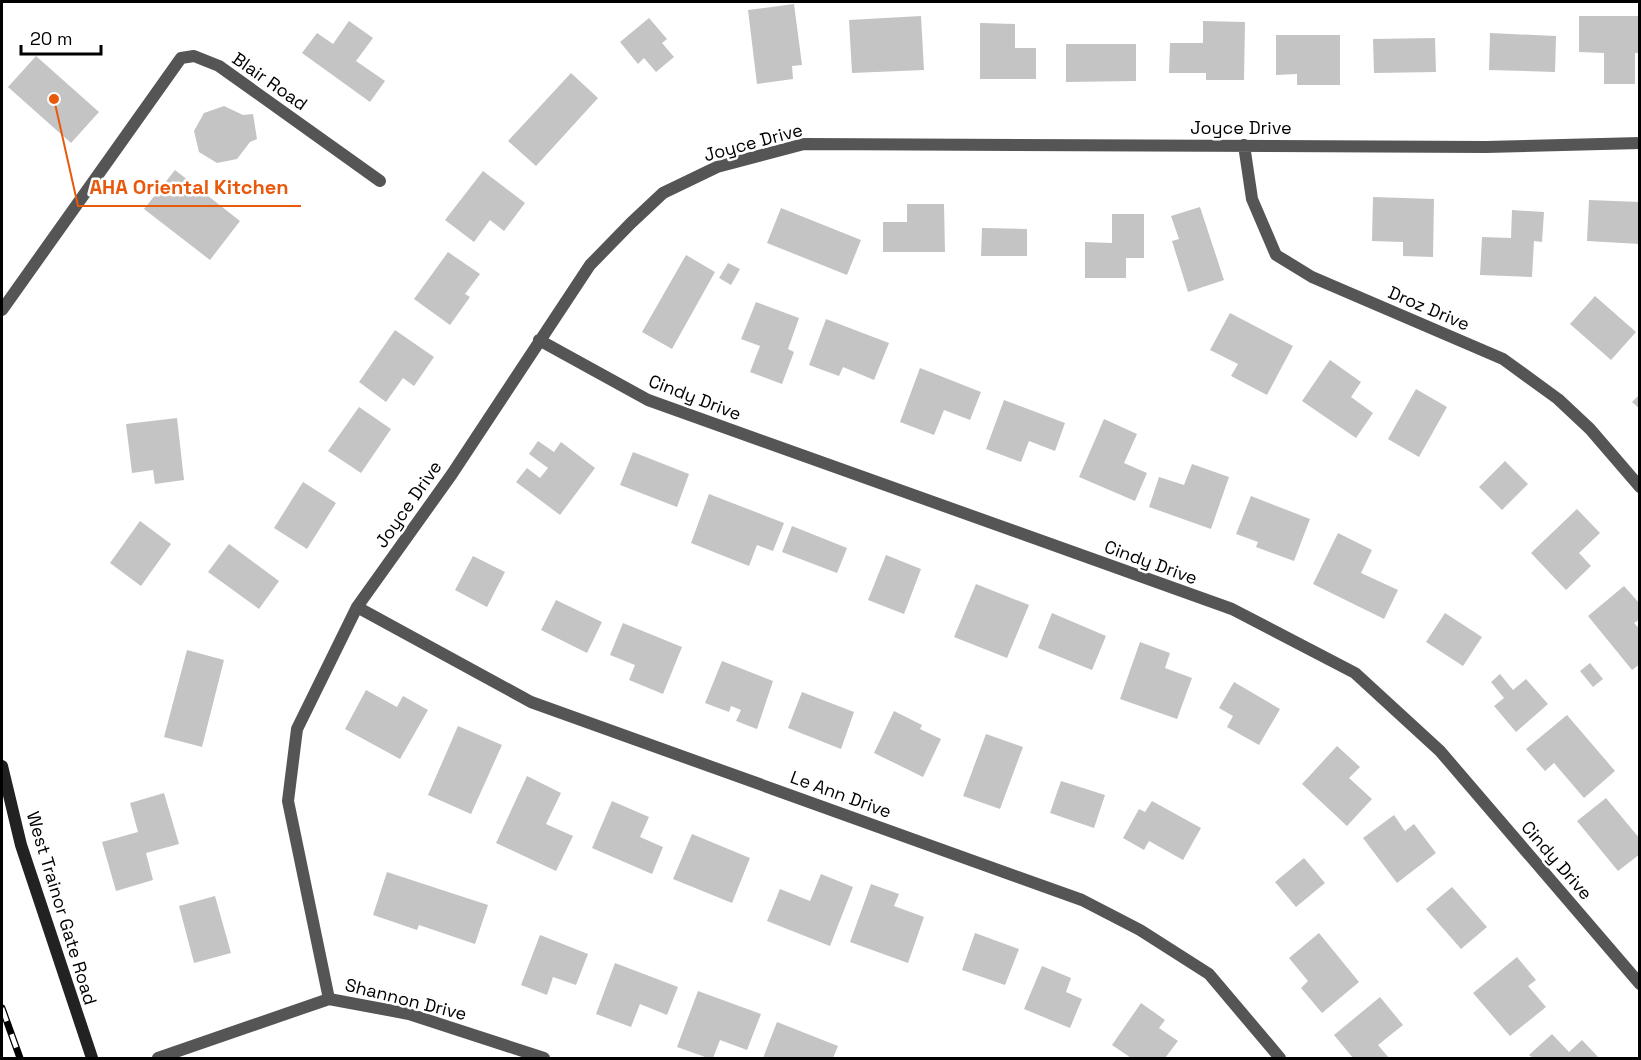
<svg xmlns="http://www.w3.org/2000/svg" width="1641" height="1060" viewBox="0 0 1641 1060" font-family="'Space Grotesk',sans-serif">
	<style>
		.building { fill: #c4c4c4 }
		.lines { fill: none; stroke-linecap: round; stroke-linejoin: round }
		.street { stroke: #555; stroke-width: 12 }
		.secondary { stroke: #222; stroke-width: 12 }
		.rail-casing { stroke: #000; stroke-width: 7 }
		.rail { stroke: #fff; stroke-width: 4.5; stroke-dasharray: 14; stroke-linecap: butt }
		.labels { text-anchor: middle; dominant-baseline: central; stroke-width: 5; stroke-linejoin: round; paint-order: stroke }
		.street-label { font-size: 18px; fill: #000; stroke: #fff }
		.leader { fill: none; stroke: #e8590c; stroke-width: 2 }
		.callout-dot { fill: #e8590c; stroke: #fff; stroke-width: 2 }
		.callout-label { font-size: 20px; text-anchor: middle; font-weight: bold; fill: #e8590c; stroke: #fff; stroke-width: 5; stroke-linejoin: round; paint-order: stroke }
	</style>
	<rect width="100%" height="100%" fill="#fff"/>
	<path class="building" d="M794 4 802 65 792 66 793 79 757 84 748 10Z
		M921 16 924 70 852 73 849 20Z
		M1579 16H1640V53H1635V84H1604V53L1579 52Z
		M649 18 667 39 662 43 674 57 656 72 644 58 638 64 620 42Z
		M349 21 373 38 356 61 385 81 370 102 302 53 317 33 333 44Z
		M1203 21 1245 22 1244 80H1206V73H1169L1170 43H1203Z
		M980 23 1015 24V48H1036V79H980Z
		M1490 33 1556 36 1555 72 1489 70Z
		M1276 35H1340V85H1297V74L1276 75Z
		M1435 38 1436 72 1374 73 1373 39Z
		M1066 44H1136V81L1066 82Z
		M36 56 99 112 71 143 8 87Z
		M571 73 598 98 536 166 508 141Z
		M224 106 243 115 253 114 257 139 250 142 237 159 217 163 199 152 194 131 204 113Z
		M175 170 240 221 210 260 144 209Z
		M483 171 525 203 504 231 490 220 474 242 445 220Z
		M1373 197 1434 199 1433 257 1403 256V242L1372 241Z
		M1589 200 1640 202V244L1587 241Z
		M907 204H944L945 252H883V222H907Z
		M1200 207 1224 280 1188 292 1172 241 1179 239 1171 216Z
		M781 208 861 240 847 275 767 243Z
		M1512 210 1544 212 1542 242 1534 241 1532 277 1480 275 1482 237 1511 238Z
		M1112 214H1144V258H1126V278H1085V242L1112 243Z
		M982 228 1027 229V256H981Z
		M448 252 480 274 465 294 470 297 450 325 414 299Z
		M686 255 715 272 672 349 642 332Z
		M728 263 740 269 731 285 719 278Z
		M1595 296 1636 332 1611 360 1570 324Z
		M756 302 799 318 788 349 794 352 782 384 750 372 760 346 741 339Z
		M1230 313 1293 346 1267 395 1231 376 1238 364 1210 350Z
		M826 319 889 343 874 380 843 367 839 376 809 365Z
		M395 330 434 357 414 386 403 378 386 402 359 382Z
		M1330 360 1361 382 1351 397 1373 413 1356 438 1302 401Z
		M920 368 981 392 970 420 944 410 934 435 900 422Z
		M1416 389 1447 407 1419 457 1388 439Z
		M1640 394V409L1632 402Z
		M1004 400 1065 423 1055 451 1029 441 1021 462 986 449Z
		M359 407 391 429 361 473 328 451Z
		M177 418 184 480 155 484 153 470 132 473 126 424Z
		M1104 419 1137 434 1124 463 1147 473 1135 501 1079 477Z
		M538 441 554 452 561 442 595 468 560 515 516 482 527 468 540 478 548 468 529 454Z
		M633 452 689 474 677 507 620 485Z
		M1505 461 1528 484 1502 510 1479 487Z
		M1192 464 1229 477 1211 529 1149 507 1159 477 1184 485Z
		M303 482 336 503 307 549 274 528Z
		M709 494 784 523 773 551 757 545 749 566 691 543Z
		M1251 496 1310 519 1294 561 1256 547 1258 542 1236 534Z
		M1577 509 1600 533 1579 553 1591 566 1566 590 1531 553Z
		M140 521 171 544 141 586 110 563Z
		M792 526 847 548 837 573 782 552Z
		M1338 533 1372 550 1361 573 1398 590 1384 619 1313 584Z
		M229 544 279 581 259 609 208 572Z
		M886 555 921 569 904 614 868 600Z
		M473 556 505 572 487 607 455 590Z
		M976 584 1029 605 1007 658 954 637Z
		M1624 586 1640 604V619L1634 623 1640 629V664L1632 670 1588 616Z
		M556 600 602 622 587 653 541 630Z
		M1052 613 1106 636 1092 670 1038 648Z
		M1445 613 1482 637 1463 666 1426 642Z
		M623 623 682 647 663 694 629 680 635 665 610 655Z
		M1140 642 1170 653 1165 668 1192 678 1177 719 1120 699Z
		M187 650 224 660 202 747 164 737Z
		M722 661 773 681 757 729 736 721 741 710 731 706 729 712 705 703Z
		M1590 663 1603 679 1593 687 1580 671Z
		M1500 674 1513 690 1526 679 1548 704 1516 732 1494 706 1504 698 1491 682Z
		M1234 682 1280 709 1259 745 1227 727 1233 716 1219 708Z
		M366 690 397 707 403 696 428 710 400 759 345 729Z
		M802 692 854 712 841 749 788 728Z
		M894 711 922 725 920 729 941 739 923 777 874 753Z
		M1567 715 1615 771 1584 798 1554 763 1545 771 1526 749Z
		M458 726 502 745 471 814 428 795Z
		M986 734 1023 747 1000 809 963 796Z
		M1337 746 1360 767 1349 778 1372 799 1347 826 1302 784Z
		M527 776 561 793 546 824 573 836 556 871 496 843Z
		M1061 781 1105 795 1094 828 1050 813Z
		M164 793 179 844 146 853 153 880 116 891 102 842 138 832 130 803Z
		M1606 798 1640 839V854L1618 871 1577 821Z
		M612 801 649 817 640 837 663 847 652 874 592 848Z
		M1152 801 1201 828 1183 860 1149 841 1144 850 1123 838 1139 809 1145 812Z
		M1394 815 1405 831 1414 824 1436 853 1397 883 1363 838Z
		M692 834 750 858 732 903 673 879Z
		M1304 858 1325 883 1296 907 1275 882Z
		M387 872 488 905 475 944 419 925 417 930 373 915Z
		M821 874 853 887 830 946 767 921 780 889 810 901Z
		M871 884 899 894 894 906 924 917 908 963 850 942Z
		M1452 887 1487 927 1461 949 1426 909Z
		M215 896 231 953 194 963 179 906Z
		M975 933 1019 949 1005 985 962 970Z
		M1319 933 1359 982 1322 1013 1301 988 1308 981 1289 958Z
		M540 935 588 954 576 985 553 977 547 995 521 985Z
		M1517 957 1536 980 1528 986 1546 1007 1510 1036 1473 993Z
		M615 963 678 987 667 1015 640 1004 631 1027 596 1014Z
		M1042 966 1071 978 1066 992 1082 999 1070 1028 1024 1009Z
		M698 991 761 1014 747 1050 720 1040 713 1058H708L677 1047Z
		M1380 997 1403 1025 1378 1045 1389 1058H1353L1334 1035Z
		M1141 1003 1165 1020 1159 1028 1178 1041 1165 1058H1131L1112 1045Z
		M777 1022 838 1046 833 1058H763Z
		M1552 1034 1569 1052 1582 1040 1599 1058H1533L1529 1055Z"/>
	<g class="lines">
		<path class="street" d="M1244 145 1252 199 1276 255 1312 277 1503 359 1558 399 1590 429 1640 487
			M2 310 181 58 194 56 219 66 380 181
			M539 340 648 400 1232 609 1355 673 1440 751 1640 984
			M357 607 531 702 1082 900 1140 930 1209 974 1280 1058
			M329 999 288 801 297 729 357 607 452 474 590 265 631 223 663 193 717 167 804 144 1486 147 1640 143
			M158 1058 329 999 409 1014 544 1058"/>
		<path class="secondary" d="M2 766 21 845 92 1058"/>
		<g class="rail-casing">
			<path id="rail" d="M2 1008 20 1058"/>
		</g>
		<use href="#rail" class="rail"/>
	</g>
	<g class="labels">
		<g class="street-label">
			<text transform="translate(270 81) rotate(35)">Blair Road</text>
			<text x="1241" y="127">Joyce Drive</text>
			<text transform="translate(753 142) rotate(-15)">Joyce Drive</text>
			<text transform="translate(1429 308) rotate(23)">Droz Drive</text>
			<text transform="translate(695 397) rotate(21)">Cindy Drive</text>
			<text transform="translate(408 504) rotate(-55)">Joyce Drive</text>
			<text transform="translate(1151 562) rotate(20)">Cindy Drive</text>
			<text transform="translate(841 794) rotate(20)">Le Ann Drive</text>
			<text transform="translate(1557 860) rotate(49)">Cindy Drive</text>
			<text transform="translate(62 908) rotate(73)">West Trainor Gate Road</text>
			<text transform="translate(406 999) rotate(14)">Shannon Drive</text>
		</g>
	</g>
	<path class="leader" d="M54 99L78 206H301"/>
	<circle class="callout-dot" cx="54" cy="99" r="6"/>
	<g class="callout-label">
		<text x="189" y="194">AHA Oriental Kitchen</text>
	</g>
	<rect width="1641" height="1060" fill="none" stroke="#000000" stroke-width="6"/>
	<path d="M21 45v9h80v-9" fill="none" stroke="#000000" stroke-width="3"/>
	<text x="30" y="45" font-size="18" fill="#000000" stroke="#ffffff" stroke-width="4.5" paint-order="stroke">20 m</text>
</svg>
